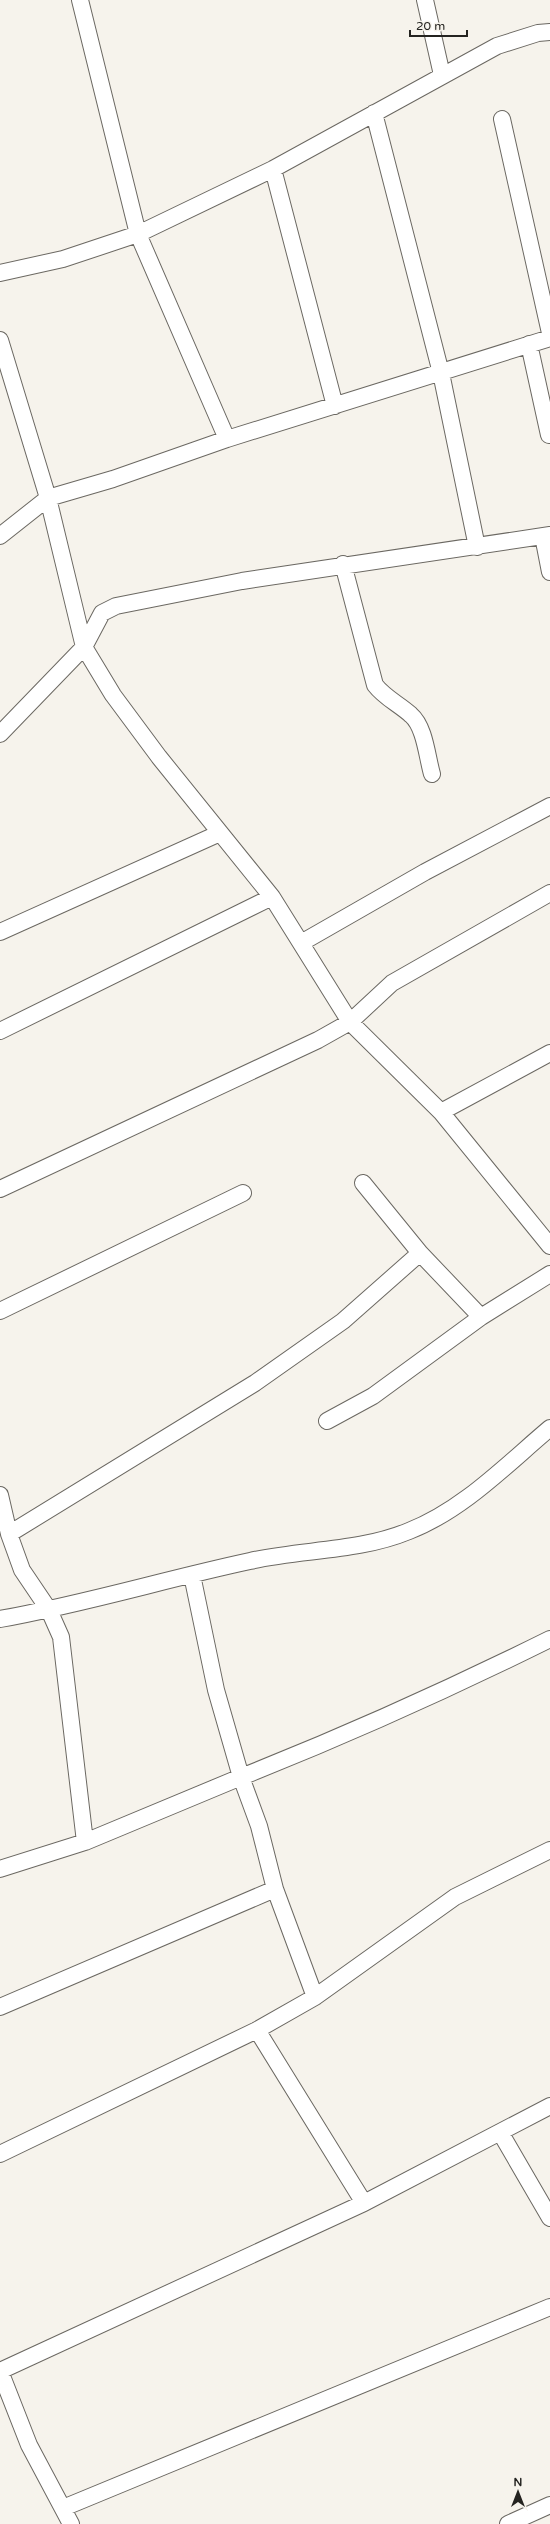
<svg xmlns="http://www.w3.org/2000/svg" width="550" height="2524" viewBox="0 0 550 2524" font-family="'Varela Round',sans-serif">
	<style>
		.lines { fill: none; stroke-linecap: round; stroke-linejoin: round }
		.street-casing { stroke: #6b6862; stroke-width: 18 }
		.street { stroke: #fff; stroke-width: 16 }
	</style>
	<rect width="100%" height="100%" fill="#f6f3ec"/>
	<g class="lines">
		<g class="street-casing">
			<path id="street" d="M80 0 138 234 227 439
				M425 0 442 75
				M374 113 441 373 477 547
				M502 119 550 333
				M273 169 335 406
				M0 273 63 259 138 234 273 169 497 46 538 33 550 32
				M0 340 48 498 84 647 113 695 159 757 272 897 350 1022 441 1112 550 1246
				M529 344 549 435
				M0 536 48 498 113 479 227 439 550 338
				M543 536 550 572
				M343 564 375 685C385 698 399 704 411 715 425 727 427 757 432 774
				M0 734 84 647 102 613 116 606 242 581 550 535
				M0 932 220 833
				M301 943 425 872 550 806
				M0 1031 272 897
				M441 1112 550 1053
				M0 1189 318 1040 350 1022 392 983 550 893
				M420 1253 481 1317
				M0 1311 243 1193
				M327 1421 373 1396 481 1317 550 1274
				M0 1495 9 1534 22 1570 49 1610 61 1637 85 1842
				M9 1534 255 1383 343 1321 420 1253 363 1183
				M0 1619C84 1604 166 1579 250 1561 303 1549 358 1552 409 1531 463 1510 506 1465 550 1428
				M0 1869 85 1842 241 1777 216 1690 192 1575
				M315 1997 275 1889 259 1826 241 1777C347 1735 449 1689 550 1639
				M0 2007 275 1889
				M257 2030 364 2203
				M500 2132 550 2218
				M0 2154 257 2030 315 1997 455 1897 550 1850
				M0 2371 364 2203 550 2106
				M0 2371 29 2445 71 2524
				M63 2508 550 2307
				M508 2524 550 2505"/>
		</g>
		<use href="#street" class="street"/>
	</g>
	<g transform="translate(518 2492)" stroke="#f6f3ec" stroke-width="3" paint-order="stroke">
	<path d="M0-3L7 15L0 10L-7 15Z" fill="#242320"/>
	<text y="-6" font-size="11" font-weight="bold" text-anchor="middle" fill="#242320">N</text>
	</g>
	<path d="M410 30v6h57v-6" fill="none" stroke="#242320" stroke-width="2"/>
	<text x="416" y="30" font-size="12" fill="#242320" stroke="#f6f3ec" stroke-width="3" paint-order="stroke">20 m</text>
</svg>
